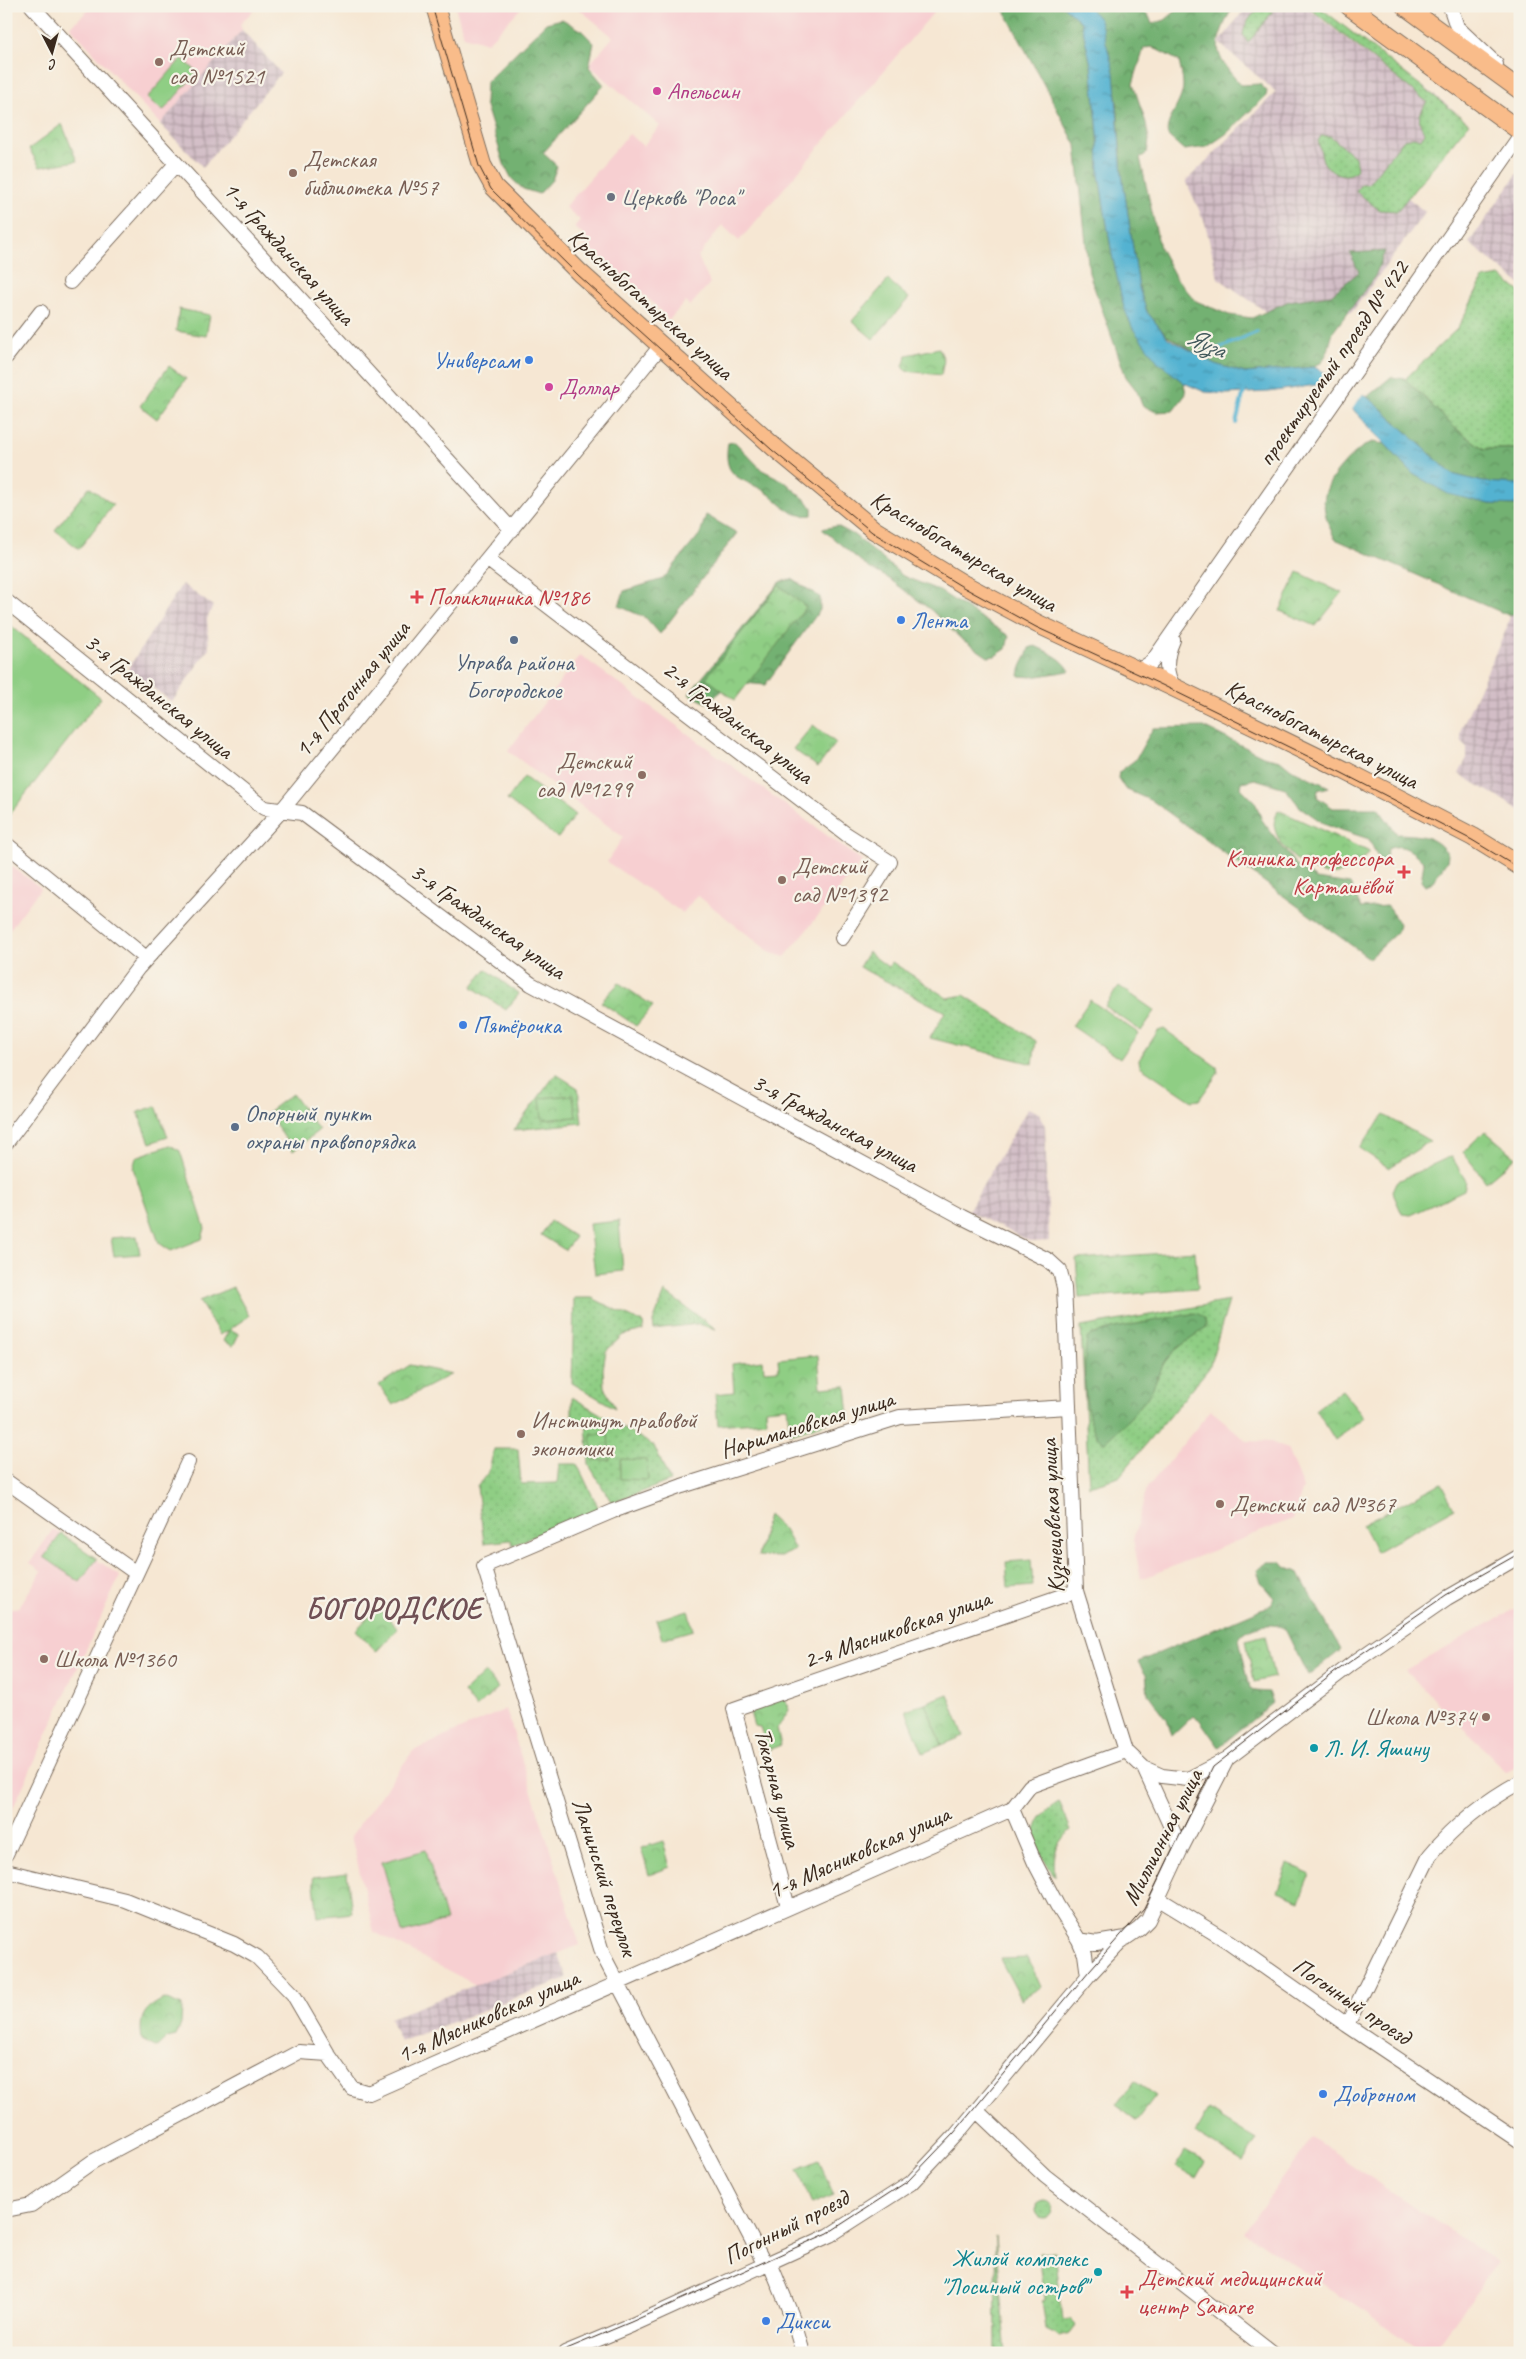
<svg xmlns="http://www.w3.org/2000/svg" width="1526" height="2359" viewBox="0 0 1526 2359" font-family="Caveat,sans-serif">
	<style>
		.built { fill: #f7cfd1 }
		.industrial { fill: url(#industrial-grid) }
		.grass { fill: url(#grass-dots); stroke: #657c51 }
		.forest { fill: url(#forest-crowns); stroke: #576e48 }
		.park { fill: url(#park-crowns); stroke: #657c51 }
		.pitch { fill: #8fce84; stroke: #657c51 }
		.water { fill: url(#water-ripples); stroke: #476e78 }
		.pier { fill: #f6e7d3 }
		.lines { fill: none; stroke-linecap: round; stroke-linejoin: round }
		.stream { stroke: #53b2d1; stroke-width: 4 }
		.minor-casing { stroke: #7c6c5d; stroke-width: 16 }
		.major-casing { stroke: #7c6c5d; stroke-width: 20 }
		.minor { stroke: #fff; stroke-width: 14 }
		.major { stroke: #f9bc8a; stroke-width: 18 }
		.tram { stroke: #3b2a1e; stroke-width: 1 }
		.education-dot { fill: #8d6e63; stroke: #f7f3e8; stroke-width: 2 }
		.hotel-dot { fill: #d1479c; stroke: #f7f3e8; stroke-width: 2 }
		.worship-dot { fill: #6b7280; stroke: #f7f3e8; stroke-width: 2 }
		.shop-dot { fill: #3f7fe0; stroke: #f7f3e8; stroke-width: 2 }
		.health-dot { fill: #e0444e; stroke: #f7f3e8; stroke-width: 2 }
		.service-dot { fill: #5c6f8a; stroke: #f7f3e8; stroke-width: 2 }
		.culture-dot { fill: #0f9aa8; stroke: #f7f3e8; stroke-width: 2 }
		.labels { text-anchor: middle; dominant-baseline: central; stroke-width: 4.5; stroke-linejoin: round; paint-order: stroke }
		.education-label { font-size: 24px; fill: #785e54; stroke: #f7f3e8; text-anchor: start }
		.hotel-label { font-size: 24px; fill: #b23c85; stroke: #f7f3e8; text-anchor: start }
		.worship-label { font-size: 24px; fill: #5b616d; stroke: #f7f3e8; text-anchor: start }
		.street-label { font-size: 24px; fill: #3b2a1e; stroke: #f7f3e8 }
		.shop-label { font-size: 24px; fill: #366cbe; stroke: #f7f3e8; text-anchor: start }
		.health-label { font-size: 24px; fill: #be3a42; stroke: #f7f3e8; text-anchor: start }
		.service-label { font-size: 24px; fill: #4e5e75; stroke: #f7f3e8 }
		.culture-label { font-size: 24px; fill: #0d838f; stroke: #f7f3e8; text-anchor: start }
		.water-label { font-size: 25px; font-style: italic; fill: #435a5d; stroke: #f7f3e8 }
		.district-label { font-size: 29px; font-weight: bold; letter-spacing: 1px; fill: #705055; stroke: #f7f3e8 }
	</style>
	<defs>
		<pattern id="industrial-grid" width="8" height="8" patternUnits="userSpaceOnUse" patternTransform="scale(1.25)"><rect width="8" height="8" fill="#d2bdc6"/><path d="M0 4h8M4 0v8" fill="none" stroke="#ac9aa0"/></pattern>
		<pattern id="grass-dots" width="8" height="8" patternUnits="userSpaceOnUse" patternTransform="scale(1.25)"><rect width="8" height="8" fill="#8fce84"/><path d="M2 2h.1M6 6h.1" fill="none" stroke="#7cb172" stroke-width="1.8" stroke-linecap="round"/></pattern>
		<pattern id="forest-crowns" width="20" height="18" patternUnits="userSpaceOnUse" patternTransform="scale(1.25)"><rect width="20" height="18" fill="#73b172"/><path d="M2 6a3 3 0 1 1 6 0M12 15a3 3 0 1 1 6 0" fill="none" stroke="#60905d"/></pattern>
		<pattern id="park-crowns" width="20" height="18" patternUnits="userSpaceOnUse" patternTransform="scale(1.25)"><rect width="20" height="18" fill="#8fce84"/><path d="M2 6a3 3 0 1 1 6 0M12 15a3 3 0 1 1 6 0" fill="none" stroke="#7cb172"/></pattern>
		<pattern id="water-ripples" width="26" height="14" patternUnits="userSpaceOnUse" patternTransform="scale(1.25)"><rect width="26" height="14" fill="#53b2d1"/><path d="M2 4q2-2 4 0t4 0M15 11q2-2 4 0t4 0" fill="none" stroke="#4691a9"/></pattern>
	</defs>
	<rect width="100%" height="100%" fill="#f7f3e8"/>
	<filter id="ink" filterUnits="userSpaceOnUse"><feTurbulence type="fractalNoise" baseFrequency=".02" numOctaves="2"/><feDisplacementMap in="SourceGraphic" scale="10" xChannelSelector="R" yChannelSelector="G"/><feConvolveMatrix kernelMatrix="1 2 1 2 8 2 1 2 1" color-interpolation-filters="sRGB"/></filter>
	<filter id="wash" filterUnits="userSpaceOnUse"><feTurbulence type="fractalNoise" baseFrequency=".0096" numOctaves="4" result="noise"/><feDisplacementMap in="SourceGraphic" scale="20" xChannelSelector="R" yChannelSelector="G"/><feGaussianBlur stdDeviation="1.12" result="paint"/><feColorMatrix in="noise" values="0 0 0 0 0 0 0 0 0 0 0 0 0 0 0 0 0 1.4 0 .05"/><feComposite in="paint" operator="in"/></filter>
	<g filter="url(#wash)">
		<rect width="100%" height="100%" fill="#f6e7d3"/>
		<path class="built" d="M93 6H258L240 24 242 30 160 124 70 27Z
			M455 6H523L487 43 464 36Z
			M579 6H939L739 241 722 225 698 257 710 283 690 306 685 302 669 320 653 303 582 243 586 237 574 227 580 220 565 207 629 134 643 146 660 126 589 65 613 37 578 8Z
			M580 655 862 861 785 957 771 953 697 895 683 913 607 862 623 837 508 751Z
			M6 862 41 888 10 929 6 926Z
			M1211 1410 1247 1441 1271 1442 1287 1449 1303 1488 1292 1519 1141 1579 1133 1540 1147 1488Z
			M53 1529 120 1576 6 1823V1609L19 1607 42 1571 30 1563Z
			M1520 1606V1765L1507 1772 1405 1670Z
			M506 1709 580 1945 476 1985 374 1932 351 1836 413 1751Z
			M1312 2138 1498 2263 1431 2353H1427L1244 2232Z"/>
		<path class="industrial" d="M1247 6H1305L1414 92 1421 85 1455 111 1395 187 1425 212 1352 312 1295 332 1218 278 1205 223 1186 181 1276 92 1219 43Z
			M242 30 281 73 203 167 160 124Z
			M1520 170V284L1469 243Z
			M182 584 213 606 207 619 209 648 172 702 128 669Z
			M1520 611V810L1459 774 1467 758V748L1461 740V729L1506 630 1510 616Z
			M1028 1108 1039 1113 1045 1126 1049 1241 1031 1242 968 1211Z
			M558 1953 567 1978 400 2042 390 2018Z"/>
		<path class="grass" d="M1307 6H1318L1469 123 1397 211 1379 210 1356 191 1361 184H1368L1404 139 1413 137 1421 139 1425 133C1416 120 1419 114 1427 102Z
			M1262 8H1267L1273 11 1248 43 1243 34C1245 23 1252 13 1262 8Z
			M1321 136H1330L1355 157 1357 169C1349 181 1329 173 1323 161 1321 155 1320 147 1318 141Z
			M1500 276 1520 292V449H1484L1455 428 1405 379 1458 328 1483 279Z
			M868 952 888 967 892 962 947 998 964 995 1036 1041 1033 1064 930 1038 945 1012 859 967Z
			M486 969 519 994 506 1010 472 987Z
			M556 1074 578 1088 582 1123 514 1130Z
			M665 1292 716 1329 698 1324 654 1329 653 1322Z
			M574 1298H592L643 1323 644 1330 623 1335 606 1351 603 1369 604 1387 615 1408 572 1383Z
			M1229 1301 1209 1368 1119 1477 1089 1486 1081 1327Z
			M572 1397 654 1446 670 1481 612 1503 589 1465 586 1423 572 1422Z
			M494 1449H518L521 1484 557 1483 559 1464H577L599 1509 513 1545 511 1540 484 1543 477 1487 489 1471Z
			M1059 1802 1071 1830C1054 1844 1053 1856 1055 1876 1034 1848 1023 1823 1059 1802Z
			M1036 2210a8 8 0 1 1 16 0a8 8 0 1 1-16 0Z
			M995 2237 1006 2353H996Z
			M1055 2251 1063 2320 1070 2319 1076 2325 1070 2333 1060 2336 1046 2329 1042 2300H1045L1039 2252Z"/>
		<path class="forest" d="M1002 6H1063L1081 22 1091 65 1098 133 1099 175 1112 255 1158 362 1184 383 1186 394 1173 411 1156 412 1142 405 1137 391 1126 377 1089 273 1076 145Z
			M1088 6H1140L1149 16 1152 24 1165 20 1182 6H1233C1214 45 1210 51 1241 85L1260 84 1267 91 1266 96 1226 134 1207 147 1184 150 1168 136C1163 121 1183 104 1183 85 1183 77 1180 68 1179 61L1152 47 1144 48 1133 84 1146 123 1149 140 1147 153 1140 158 1160 248 1176 278 1196 301 1229 315 1252 318 1289 301 1331 295 1359 272 1350 253 1385 251 1375 276 1333 332 1328 351 1322 362 1314 367 1245 373 1215 364 1166 335 1147 312 1139 288 1122 174 1117 100Z
			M562 19 581 30 594 43 589 67 604 85 543 153 557 166 552 180 539 194 523 189 512 179 504 164 485 103 486 82 546 23Z
			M1391 377 1405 379 1455 428 1484 449H1520V484L1483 482 1452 474 1367 397Z
			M735 442 762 470 784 481 808 502 812 508V515C788 518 784 504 766 492 742 477 722 480 728 443Z
			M1372 442 1385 444 1413 474 1489 504 1520 505V611L1510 616 1335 539C1320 508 1319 492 1342 466 1352 455 1359 448 1372 442Z
			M706 515 737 533 660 634 646 618 619 606 624 591 663 579 700 534Z
			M837 526 854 535 903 576 938 590 1009 636 1006 649 995 656 988 657 960 638 931 610 888 578 869 568 822 529Z
			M792 579 820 597V610L765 685 733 682 707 703 689 694 780 582Z
			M1035 646C1048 652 1063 658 1070 671L1032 677 1019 676C1020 663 1027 659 1029 648Z
			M1204 727 1263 756 1280 760 1291 769 1329 787 1318 790 1317 797 1333 808H1378L1397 834C1420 835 1434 835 1448 854L1447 861 1431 884 1425 886 1421 881 1424 863C1414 852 1403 842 1388 849L1385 861 1379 860 1369 839 1326 825 1300 807 1285 788 1255 779 1242 782 1241 788 1255 802 1262 820 1295 864 1316 879 1350 884 1361 908 1386 906 1391 910 1399 925 1397 932 1369 958 1154 802 1125 789 1118 778 1119 772 1135 760 1153 728Z
			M1196 1313C1203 1316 1206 1319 1206 1327 1194 1339 1179 1344 1167 1359 1159 1369 1157 1382 1150 1393 1138 1411 1121 1427 1105 1442L1101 1441C1082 1422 1083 1365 1087 1339L1091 1335 1115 1328Z
			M1268 1562H1281L1285 1567 1298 1572 1341 1650 1308 1676 1285 1629C1273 1621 1246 1625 1239 1639L1250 1688 1256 1691 1269 1692 1273 1703 1219 1747 1199 1719 1193 1716 1172 1736 1167 1720 1148 1694 1146 1674 1138 1662 1271 1605 1274 1598 1261 1583 1257 1570Z"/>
		<path class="park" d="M62 124 77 161 40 167 29 149Z
			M179 309 210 315 206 336 176 331Z
			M939 348 944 360 941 375 906 371 903 366 907 355Z
			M169 366 186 379 157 419 140 406Z
			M89 487 113 505 79 549 55 530Z
			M1298 572 1342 593 1316 626 1280 611Z
			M779 585 806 607 735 700 706 678Z
			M813 725 836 743 818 767 793 749Z
			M1278 810 1370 852C1363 858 1354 868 1345 872 1318 883 1278 853 1274 825 1274 821 1276 815 1278 810Z
			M619 983 653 1006 636 1026 601 1002Z
			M292 1094 319 1130 293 1151 268 1112Z
			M573 1095 576 1117 542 1120 540 1098Z
			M1384 1115 1430 1141 1389 1168 1359 1148Z
			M1485 1131 1516 1157 1486 1182 1463 1152Z
			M550 1221 575 1237 565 1250 541 1235Z
			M1195 1251 1198 1289 1079 1298 1076 1259Z
			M233 1287 249 1316 230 1329 239 1334 233 1346 223 1341 229 1330 220 1335 199 1301Z
			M818 1355 821 1388 846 1386 849 1416 790 1434 787 1407 766 1409 767 1421 718 1425 715 1394 734 1392 732 1364 763 1360 764 1371 779 1370 778 1359Z
			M410 1365 452 1374 393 1405 379 1385Z
			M1342 1390 1364 1417 1335 1440 1316 1409Z
			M591 1434H608L610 1460H593Z
			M1441 1483 1454 1508 1376 1552 1362 1525Z
			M768 1515 784 1530 795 1550 779 1557 758 1556Z
			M1031 1560 1033 1586 1008 1588 1006 1562Z
			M378 1607 398 1628 376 1652 356 1630Z
			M688 1610 693 1630 662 1639 656 1620Z
			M1265 1635 1274 1677 1254 1682 1246 1640Z
			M485 1672 498 1688 476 1708 464 1692Z
			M948 1694 964 1736 942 1745 925 1703Z
			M784 1697 789 1710 777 1729 781 1745 768 1750 760 1727 754 1726 749 1709Z
			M663 1841 670 1867 649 1875 641 1848Z
			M1288 1864 1311 1874 1300 1901 1277 1892Z
			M347 1873 352 1913 318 1917 313 1877Z
			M1028 1958 1041 1987 1021 1999 1000 1959Z
			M164 1999 182 2006 181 2024 176 2036 167 2038 157 2048 142 2040C139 2017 143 2009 164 1999Z
			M1134 2081 1156 2096 1137 2121 1116 2105Z
			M1185 2151 1205 2162 1196 2178 1176 2167Z
			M818 2160 834 2195 812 2204 797 2169Z"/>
		<path class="pitch" d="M182 58 197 72 163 111 147 98Z
			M888 280 909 298 873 339 852 321Z
			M6 622 101 698 6 819Z
			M524 777 575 815 558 838 507 800Z
			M1119 986 1155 1011 1141 1031 1105 1006Z
			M1090 1000 1138 1033 1120 1059 1072 1026Z
			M1164 1029 1217 1067 1218 1073 1199 1100 1192 1101 1140 1066 1139 1060 1158 1031Z
			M156 1106 168 1137 150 1143 138 1112Z
			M170 1145 180 1151 205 1228 202 1239 171 1251 159 1243 133 1168 136 1157Z
			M1452 1157 1466 1181 1464 1190 1411 1215 1402 1214 1392 1191 1396 1182 1447 1158Z
			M619 1221 623 1271 595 1274 589 1224Z
			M137 1236 140 1254 114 1256 111 1238Z
			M620 1459 646 1460 648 1480 620 1479Z
			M61 1534 97 1559 80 1582 44 1557Z
			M925 1703 942 1745 923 1753 906 1710Z
			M426 1850 446 1921 402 1933 382 1862Z
			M1208 2110 1257 2140 1243 2162 1195 2133Z"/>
		<path class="water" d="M1063 6H1088L1100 20 1114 72 1122 174 1139 288 1147 312 1168 338 1215 364 1245 373 1314 367 1353 387 1375 403 1452 474 1483 482 1520 484V505L1489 504 1448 494 1413 474 1347 403 1332 392 1316 385 1269 392 1226 394 1205 392 1184 383 1158 362 1133 329 1124 308 1112 255 1099 175 1098 133 1091 65 1081 22Z"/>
		<path class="pier" d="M1330 371 1364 392 1351 411 1331 395 1318 389Z"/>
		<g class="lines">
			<path class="stream" d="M1197 358 1257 332
				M1236 423 1244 391"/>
		</g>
	</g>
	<g filter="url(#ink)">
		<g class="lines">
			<g class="minor-casing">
				<path id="minor" d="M32 6 512 530
					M1450 6 1457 27 1496 64
					M70 282 176 164
					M6 357 41 312
					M488 560 846 834 890 862 842 938
					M6 601 264 808 302 813 531 984 962 1217 1048 1260 1060 1271 1064 1288 1066 1327 1076 1591 1126 1751
					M1173 640C1166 656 1163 673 1175 688
					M1136 670 1141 669 1152 662 1520 136
					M6 844 146 958
					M6 1143 138 968 282 810 660 347
					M6 1481 136 1573
					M1144 1768 1181 1849
					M6 1854 188 1462
					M6 1871 125 1900 234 1944 257 1957 293 1994 328 2054
					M1159 1899 1229 1942 1347 2025 1520 2141
					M788 1907 734 1709 1076 1591
					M1079 1940 1096 1943 1126 1938
					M1088 1976 1085 1954 1079 1940 1057 1905 1035 1863 1012 1809 1030 1786 1126 1751 1144 1768 1162 1776 1188 1779 1227 1759 1353 1663 1447 1598 1520 1556
					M1347 2025 1430 1855C1455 1825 1485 1801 1520 1782
					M977 2111 1045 2176 1272 2353
					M6 2210 31 2205 92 2162 299 2052 328 2054 352 2088 369 2093 1012 1809
					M770 2263 793 2319 803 2353
					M765 2265 603 1955 484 1566 613 1511 682 1486 900 1417 1069 1407
					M565 2353 632 2325 830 2235 911 2183 956 2135 1088 1976 1120 1942 1139 1929 1148 1920 1181 1849 1227 1759"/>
			</g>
			<g class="major-casing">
				<path id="major" d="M435 6 482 165 494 187 580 273 774 447 874 530 963 584 1038 624 1175 688 1344 770 1473 837 1520 866
					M1349 6 1520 131
					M1405 6 1520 90"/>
			</g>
			<use href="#minor" class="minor"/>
			<use href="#major" class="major"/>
			<path class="tram" d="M432 6 479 166 491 189 578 275 772 450 872 532 961 586 1036 627 1162 685 1342 773 1472 840 1520 869
				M557 2353 631 2322 828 2233 908 2181 954 2133 1089 1971 1144 1909 1213 1767 1338 1670 1446 1595 1520 1553"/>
		</g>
	</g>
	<g class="education-dot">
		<circle cx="159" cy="62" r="5"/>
		<circle cx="293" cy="173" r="5"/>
		<circle cx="642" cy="775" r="5"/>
		<circle cx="782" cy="880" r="5"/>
		<circle cx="521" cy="1434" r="5"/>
		<circle cx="1220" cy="1504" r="5"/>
		<circle cx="44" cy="1659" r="5"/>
		<circle cx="1486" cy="1717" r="5"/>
	</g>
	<g class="hotel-dot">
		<circle cx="657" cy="91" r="5"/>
		<circle cx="549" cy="387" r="5"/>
	</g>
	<circle class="worship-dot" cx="611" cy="197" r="5"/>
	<g class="shop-dot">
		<circle cx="529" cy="360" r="5"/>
		<circle cx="901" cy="620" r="5"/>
		<circle cx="463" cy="1025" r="5"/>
		<circle cx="1323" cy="2094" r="5"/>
		<circle cx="766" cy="2321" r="5"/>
	</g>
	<g class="health-dot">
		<path d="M414.5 589.5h5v5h5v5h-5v5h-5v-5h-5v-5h5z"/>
		<path d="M1401.5 864.5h5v5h5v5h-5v5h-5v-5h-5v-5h5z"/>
		<path d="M1124.5 2284.5h5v5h5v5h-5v5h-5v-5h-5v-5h5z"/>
	</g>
	<g class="service-dot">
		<circle cx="514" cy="640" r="5"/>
		<circle cx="235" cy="1127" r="5"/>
	</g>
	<g class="culture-dot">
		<circle cx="1314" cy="1748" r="5"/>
		<circle cx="1098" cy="2272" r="5"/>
	</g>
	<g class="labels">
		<g class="education-label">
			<text x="169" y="48">Детский<tspan x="169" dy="28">сад №1521</tspan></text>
			<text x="303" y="159">Детская<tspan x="303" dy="28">библиотека №57</tspan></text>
			<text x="632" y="761" text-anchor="end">Детский<tspan x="632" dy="28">сад №1299</tspan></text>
			<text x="792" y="866">Детский<tspan x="792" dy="28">сад №1392</tspan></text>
			<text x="531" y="1420">Институт правовой<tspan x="531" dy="28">экономики</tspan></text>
			<text x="1230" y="1504">Детский сад №367</text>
			<text x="54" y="1659">Школа №1360</text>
			<text x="1476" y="1717" text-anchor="end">Школа №374</text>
		</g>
		<g class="hotel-label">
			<text x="667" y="91">Апельсин</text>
			<text x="559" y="387">Доллар</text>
		</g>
		<g class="worship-label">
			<text x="621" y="197">Церковь "Роса"</text>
		</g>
		<g class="street-label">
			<text transform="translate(289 253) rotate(48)">1-я Гражданская улица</text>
			<text transform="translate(651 304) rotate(42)">Краснобогатырская улица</text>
			<text transform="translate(1333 363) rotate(-55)">проектируемый проезд № 422</text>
			<text transform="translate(964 551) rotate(31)">Краснобогатырская улица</text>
			<text transform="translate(352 689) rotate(-51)">1-я Прогонная улица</text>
			<text transform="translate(159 696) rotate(39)">3-я Гражданская улица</text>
			<text transform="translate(738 722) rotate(38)">2-я Гражданская улица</text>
			<text transform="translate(1322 734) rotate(27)">Краснобогатырская улица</text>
			<text transform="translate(488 921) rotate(35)">3-я Гражданская улица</text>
			<text transform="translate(835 1123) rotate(28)">3-я Гражданская улица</text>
			<text transform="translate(807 1424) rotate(-17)">Наримановская улица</text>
			<text transform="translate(1052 1516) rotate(-93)">Кузнецовская улица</text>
			<text transform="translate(897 1629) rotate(-19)">2-я Мясниковская улица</text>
			<text transform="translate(778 1788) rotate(75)">Токарная улица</text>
			<text transform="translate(1162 1837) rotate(-63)">Миллионная улица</text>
			<text transform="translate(859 1852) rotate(-24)">1-я Мясниковская улица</text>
			<text transform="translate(605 1877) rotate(72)">Ланинский переулок</text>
			<text transform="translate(1352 2001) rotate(34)">Погонный проезд</text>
			<text transform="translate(488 2016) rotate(-24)">1-я Мясниковская улица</text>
			<text transform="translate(786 2227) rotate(-27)">Погонный проезд</text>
		</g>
		<g class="shop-label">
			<text x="519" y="360" text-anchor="end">Универсам</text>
			<text x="911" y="620">Лента</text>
			<text x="473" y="1025">Пятёрочка</text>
			<text x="1333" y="2094">Доброном</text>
			<text x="776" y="2321">Дикси</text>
		</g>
		<g class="health-label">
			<text x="428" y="597">Поликлиника №186</text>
			<text x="1393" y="858" text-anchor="end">Клиника профессора<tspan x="1393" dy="28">Карташёвой</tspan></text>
			<text x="1138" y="2278">Детский медицинский<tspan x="1138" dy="28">центр Sanare</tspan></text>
		</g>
		<g class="service-label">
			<text x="514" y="662">Управа района<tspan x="514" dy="28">Богородское</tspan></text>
			<text x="245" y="1113" text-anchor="start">Опорный пункт<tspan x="245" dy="28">охраны правопорядка</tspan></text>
		</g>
		<g class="culture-label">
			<text x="1324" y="1748">Л. И. Яшину</text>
			<text x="1088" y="2258" text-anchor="end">Жилой комплекс<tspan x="1088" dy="28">"Лосиный остров"</tspan></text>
		</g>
		<g class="water-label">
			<text transform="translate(1206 343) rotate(24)">Яуза</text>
		</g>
		<g class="district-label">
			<text x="394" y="1608">БОГОРОДСКОЕ</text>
		</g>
	</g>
	<rect width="1526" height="2359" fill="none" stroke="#f7f3e8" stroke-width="25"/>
	<g transform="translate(52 52) rotate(174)" stroke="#f7f3e8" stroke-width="4" paint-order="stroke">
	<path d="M0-4L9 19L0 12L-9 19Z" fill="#3b2a1e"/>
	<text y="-8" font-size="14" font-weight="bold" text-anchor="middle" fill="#3b2a1e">С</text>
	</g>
</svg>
